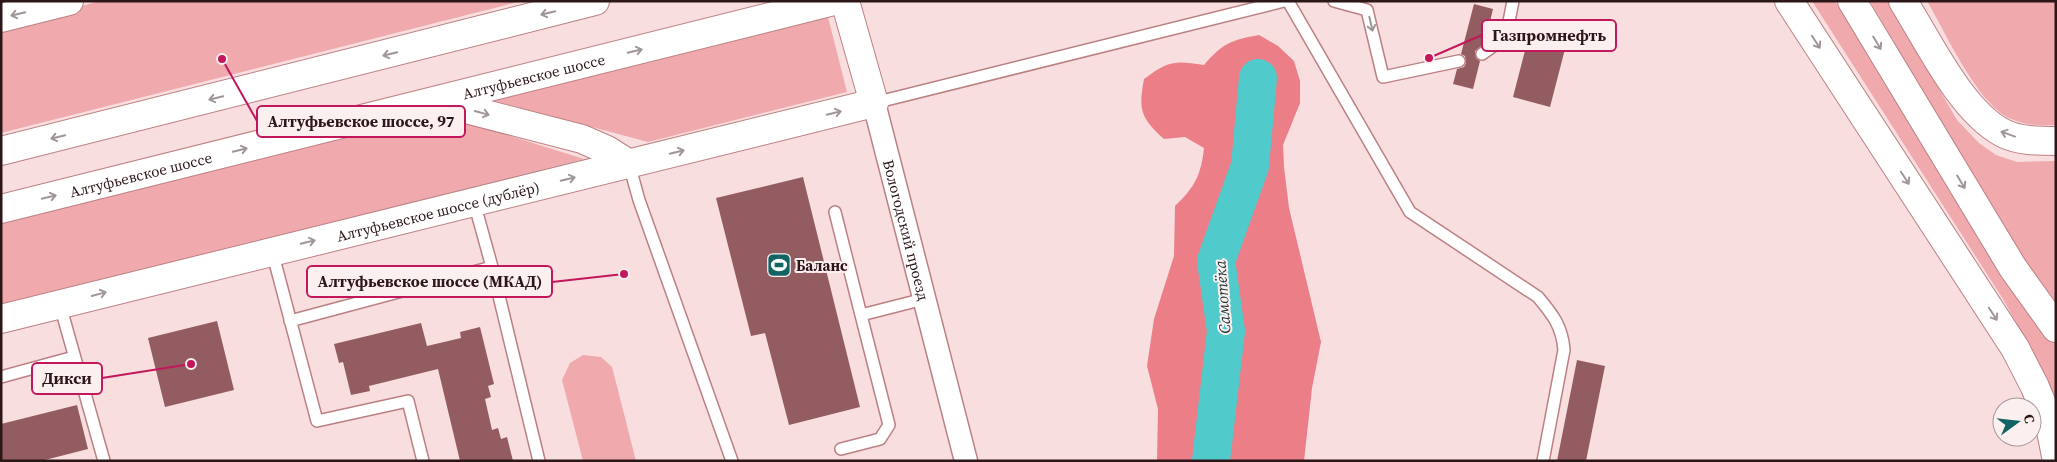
<svg xmlns="http://www.w3.org/2000/svg" width="2057" height="462" viewBox="0 0 2057 462" font-family="'Source Serif 4',serif">
	<style>
		.green { fill: #f0a9ad }
		.forest { fill: #eb7e87 }
		.lines { fill: none; stroke-linecap: round; stroke-linejoin: round }
		.river { stroke: #51cacb; stroke-width: 38 }
		.building { fill: #935c60 }
		.service-casing { stroke: #bb8084; stroke-width: 14 }
		.minor-casing { stroke: #bb8084; stroke-width: 25 }
		.tertiary-casing { stroke: #bb8084; stroke-width: 30 }
		.primary-casing { stroke: #bb8084; stroke-width: 30 }
		.service { stroke: #fff; stroke-width: 11 }
		.minor { stroke: #fff; stroke-width: 22 }
		.tertiary { stroke: #fff; stroke-width: 28 }
		.primary { stroke: #fff; stroke-width: 28 }
		.oneway { stroke: #a09697 }
		.labels { text-anchor: middle; dominant-baseline: central; stroke-width: 4; stroke-linejoin: round; paint-order: stroke }
		.street-label { font-size: 15px; fill: #2c1618; stroke: #fcefef }
		.poi-label { font-size: 15px; font-weight: bold; fill: #2c1618; stroke: #fcefef; text-anchor: start }
		.water-label { font-size: 16px; font-style: italic; fill: #1a3535; stroke: #fcefef }
		.leader { fill: none; stroke: #c2185b; stroke-width: 2 }
		.callout-dot { fill: #c2185b; stroke: #fcefef; stroke-width: 2 }
		.callout { fill: #fcefef; stroke: #c2185b; stroke-width: 2 }
		.callout-label { font-size: 16px; text-anchor: middle; font-weight: bold; fill: #2c1618 }
	</style>
	<rect width="100%" height="100%" fill="#f8dedf"/>
	<path class="green" d="M101 1H522L1 133V26Z
		M1812 1H1835L1918 130 1938 118 1870 1H1888L1957 120 1979 143 1996 155 2017 162 2056 161V401L2044 373 2003 299Z
		M1927 1H2056V125C2040 126 2025 125 2011 119 1977 104 1946 33 1927 1Z
		M828 17 847 92 648 142 491 100Z
		M440 114 584 159 1 305V223Z
		M583 355 601 357 612 367 636 461H583L562 380 570 363Z"/>
	<path class="forest" d="M1259 35 1278 46 1294 61 1300 81V103L1283 145 1284 167 1289 208 1321 342 1312 388 1304 461H1157L1158 409 1147 366 1154 319 1174 256 1175 206C1195 187 1201 175 1204 148L1185 137 1164 139C1141 118 1138 110 1144 79 1168 61 1174 60 1204 65 1223 43 1231 40 1259 35Z"/>
	<g class="lines">
		<path class="river" d="M1211 461 1226 331 1216 261 1250 166 1258 78"/>
	</g>
	<path class="building" d="M1474 4 1493 9 1485 43 1475 51 1476 58 1480 61 1473 89 1453 84 1457 69 1464 67 1466 63 1465 56 1461 54Z
		M1528 39 1565 49 1550 107 1513 97Z
		M803 177 860 407 789 425 765 333 751 336 716 198Z
		M217 321 234 390 165 407 148 338Z
		M421 323 427 346 461 338 460 332 480 327 494 384 488 386 491 397 485 399 492 430 498 428 501 439 507 437 513 461H460L438 369 369 386 370 391 351 395 343 362 339 363 334 344Z
		M1577 360 1605 366 1586 461H1557Z
		M77 405 88 449 41 461H1V424Z"/>
	<g class="lines">
		<g class="service-casing">
			<path id="service" d="M1288 1 1410 212 1538 297C1553 315 1562 326 1564 350L1543 461
				M1334 1 1367 10 1383 77 1459 61
				M1482 54 1506 37 1513 1
				M874 103 1284 1
				M629 164 639 200 732 461
				M474 202 492 267 539 461
				M835 212 861 315 924 299
				M272 251 317 421 408 401 423 461
				M60 305 104 461
				M290 321 492 267
				M1 377 74 357
				M841 449 880 439 889 425 861 315"/>
		</g>
		<g class="minor-casing">
			<g id="minor">
				<path id="s1" d="M874 103 966 461"/>
			</g>
		</g>
		<g class="tertiary-casing">
			<g id="tertiary">
				<path d="M1903 1C1928 41 1961 111 2003 133 2018 141 2039 141 2056 141"/>
				<path d="M1 18 69 1"/>
				<path d="M435 101 582 139 607 150 629 164"/>
				<path id="s2" d="M1 319 874 103 845 1"/>
			</g>
		</g>
		<g class="primary-casing">
			<g id="primary">
				<path d="M1789 1 2015 348 2035 387 2049 421 2056 456"/>
				<path d="M1852 1 2013 268 2056 328"/>
				<path d="M1 151 595 1"/>
				<path id="s3" d="M1 209 834 1"/>
			</g>
		</g>
		<use href="#service" class="service"/>
		<use href="#minor" class="minor"/>
		<use href="#tertiary" class="tertiary"/>
		<use href="#primary" class="primary"/>
	</g>
	<defs><path id="oneway-shaft" d="M-6 0H5M1.5-3L5.5 0L1.5 3" fill="none" stroke-width="1.6" stroke-linecap="round" stroke-linejoin="round" transform="scale(1.25)"/></defs>
	<g class="oneway">
		<use href="#oneway-shaft" transform="translate(548 13) rotate(166)"/>
		<use href="#oneway-shaft" transform="translate(18 14) rotate(166)"/>
		<use href="#oneway-shaft" transform="translate(1371 24) rotate(77)"/>
		<use href="#oneway-shaft" transform="translate(1816 42) rotate(57)"/>
		<use href="#oneway-shaft" transform="translate(1877 43) rotate(59)"/>
		<use href="#oneway-shaft" transform="translate(635 51) rotate(-14)"/>
		<use href="#oneway-shaft" transform="translate(390 54) rotate(166)"/>
		<use href="#oneway-shaft" transform="translate(216 98) rotate(166)"/>
		<use href="#oneway-shaft" transform="translate(482 113) rotate(15)"/>
		<use href="#oneway-shaft" transform="translate(834 113) rotate(-14)"/>
		<use href="#oneway-shaft" transform="translate(2008 134) rotate(-160)"/>
		<use href="#oneway-shaft" transform="translate(58 137) rotate(166)"/>
		<use href="#oneway-shaft" transform="translate(240 150) rotate(-14)"/>
		<use href="#oneway-shaft" transform="translate(677 152) rotate(-14)"/>
		<use href="#oneway-shaft" transform="translate(1905 178) rotate(57)"/>
		<use href="#oneway-shaft" transform="translate(568 179) rotate(-14)"/>
		<use href="#oneway-shaft" transform="translate(1961 182) rotate(59)"/>
		<use href="#oneway-shaft" transform="translate(49 197) rotate(-14)"/>
		<use href="#oneway-shaft" transform="translate(308 242) rotate(-14)"/>
		<use href="#oneway-shaft" transform="translate(99 294) rotate(-15)"/>
		<use href="#oneway-shaft" transform="translate(1993 314) rotate(57)"/>
	</g>
	<defs>
		<g id="stadium-square" transform="scale(1.25)"><rect x="-9" y="-9" width="18" height="18" rx="4" fill="#126363" stroke="#fcefef"/><path d="M0-5a6.5 5 0 1 0 0 10a6.5 5 0 1 0 0-10ZM-3.5-1.8h7v3.6h-7Z" fill="#fff"/></g>
	</defs>
	<g fill-rule="evenodd">
		<use href="#stadium-square" x="779" y="265"/>
	</g>
	<g class="labels">
		<g class="street-label">
			<text stroke="none"><textPath href="#s3" startOffset="549">Алтуфьевское шоссе</textPath></text>
			<text stroke="none"><textPath href="#s3" startOffset="144">Алтуфьевское шоссе</textPath></text>
			<text stroke="none"><textPath href="#s2" startOffset="450">Алтуфьевское шоссе (дублёр)</textPath></text>
			<text stroke="none"><textPath href="#s1" startOffset="131">Вологодский проезд</textPath></text>
		</g>
		<g class="poi-label">
			<text x="796" y="265">Баланс</text>
		</g>
		<g class="water-label">
			<text transform="translate(1222 297) rotate(-94)">Самотёка</text>
		</g>
	</g>
	<path class="leader" d="M1429 58L1482 35M222 59L257 121M624 274L552 282M191 364L102 378"/>
	<g class="callout-dot">
		<circle cx="1429" cy="58" r="5"/>
		<circle cx="222" cy="59" r="5"/>
		<circle cx="624" cy="274" r="5"/>
		<circle cx="191" cy="364" r="5"/>
	</g>
	<g class="callout">
		<rect x="1482" y="20" width="134" height="31" rx="5"/>
		<rect x="257" y="106" width="208" height="31" rx="5"/>
		<rect x="307" y="266" width="245" height="31" rx="5"/>
		<rect x="32" y="363" width="70" height="31" rx="5"/>
	</g>
	<g class="callout-label">
		<text x="1549" y="41">Газпромнефть</text>
		<text x="361" y="127">Алтуфьевское шоссе, 97</text>
		<text x="430" y="287">Алтуфьевское шоссе (МКАД)</text>
		<text x="67" y="384">Дикси</text>
	</g>
	<rect width="2057" height="462" fill="none" stroke="#2c1618" stroke-width="5"/>
	<g transform="translate(2017 422) rotate(75)"><circle r="24" fill="#fcefef" stroke="#a99899"/>
	<path d="M0-4L9 19L0 12L-9 19Z" fill="#126363"/>
	<text y="-8" font-size="14" font-weight="bold" text-anchor="middle" fill="#2c1618">С</text>
	</g>
</svg>
